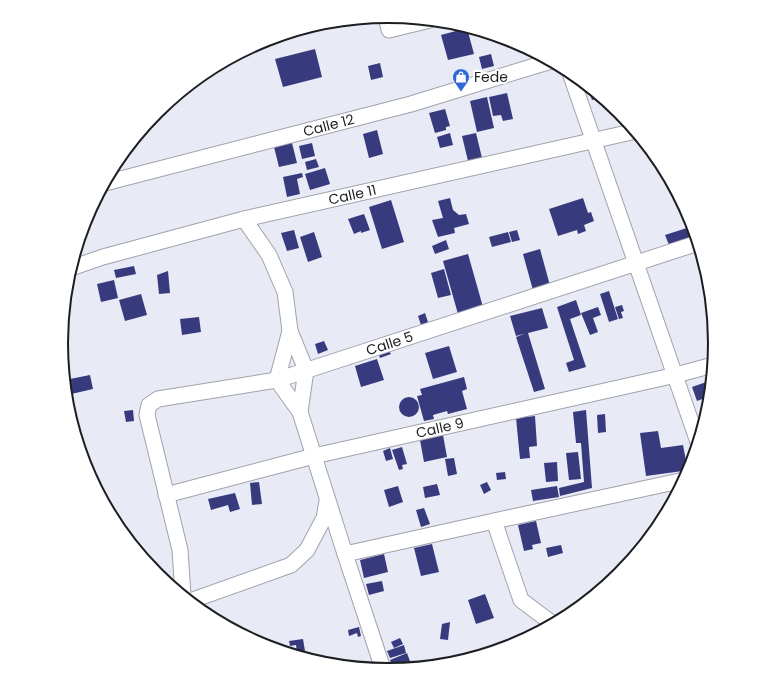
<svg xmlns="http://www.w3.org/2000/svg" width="777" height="686" viewBox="0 0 777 686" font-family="Poppins,sans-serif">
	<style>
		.building { fill: #373b7e }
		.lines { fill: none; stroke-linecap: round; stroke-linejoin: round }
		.minor-casing { stroke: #a0a2ad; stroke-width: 17 }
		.minor { stroke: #fff; stroke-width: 15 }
		.labels { text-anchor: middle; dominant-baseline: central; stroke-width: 4; stroke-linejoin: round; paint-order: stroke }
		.poi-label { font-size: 14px; fill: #1d1e22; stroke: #fff; text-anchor: start }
		.street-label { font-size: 14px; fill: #1d1e22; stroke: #fff }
		.rim { fill: none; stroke: #1d1e22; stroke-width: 2 }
	</style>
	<rect width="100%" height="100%" fill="#e8eaf6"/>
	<path class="building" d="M467 28 474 54 448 60 441 35Z
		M315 49 322 77 283 87 275 59Z
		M491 54 494 66 482 69 479 57Z
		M380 63 383 77 371 80 368 66Z
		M587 85 602 97 592 100Z
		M507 93 513 119 503 121 501 115 493 116 489 97Z
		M487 97 494 128 477 132 470 101Z
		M445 109 450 126 446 127V130L435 133 429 113Z
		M377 130 383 154 369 158 363 134Z
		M450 133 453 145 440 148 437 137Z
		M476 133 482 158 468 161 462 136Z
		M291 139 297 163 279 167 273 143Z
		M312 143 315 156 302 159 299 146Z
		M316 159 319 167 307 170 305 162Z
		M325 168 330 184 310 190 305 174Z
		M302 173 303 177 297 179 300 194 287 197 283 177Z
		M450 198 453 210 459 215 466 214 469 224 454 228 455 233 438 237 432 220 443 218 438 201Z
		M583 198 588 213 591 212 594 221 584 225 586 231 578 234 577 230 558 236 549 209Z
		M391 200 404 242 382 249 369 207Z
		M364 214 370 230 361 233V231L354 234 348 219Z
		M690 227 693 237 669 245 665 235Z
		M294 230 299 248 287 251 281 233Z
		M517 230 520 240 512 242 509 232Z
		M314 232 322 257 308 262 300 237Z
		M508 232 511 242 492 247 489 237Z
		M446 240 449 249 435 254 432 246Z
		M540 249 551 289 534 294 523 254Z
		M468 254 483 307 458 314 443 261Z
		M134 266 136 274 116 278 114 270Z
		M444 269 451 295 438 298 431 273Z
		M168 271 170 293 159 294 157 275Z
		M114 280 118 298 101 302 97 284Z
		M609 291 618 319 609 322 600 294Z
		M141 294 147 315 125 321 119 300Z
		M576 300 581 315 570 319 586 367 569 372 566 363 574 360 557 307Z
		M622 305 624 311 621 312 623 318 619 319 615 307Z
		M598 307 601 315 593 318 598 332 590 335 581 313Z
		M542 308 548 328 528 333 545 389 534 392 516 337 524 334 516 336 510 316Z
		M425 313 428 322 421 325 418 316Z
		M199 317 201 332 182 335 180 319Z
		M324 341 328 350 318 354 315 344Z
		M449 346 457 372 433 379 425 353Z
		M389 351 391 354 380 358 379 355Z
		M377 359 384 380 361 387 355 366Z
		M90 375 93 389 67 395 65 380Z
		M464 377 467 389 462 391 467 409 448 414 447 411 433 415 434 419 424 421 417 396 422 395 420 389Z
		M712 380 710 396 697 401 692 387Z
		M399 407a10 10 0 1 1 20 0a10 10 0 1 1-20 0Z
		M133 410 134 421 126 422 124 411Z
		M586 410 592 488 560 496 559 488 584 482 581 443H576L573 412Z
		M605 414 606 432 598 433 597 415Z
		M535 416 537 446 529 447 530 458 520 459 516 418Z
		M705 419 702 430 699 422Z
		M658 431 661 448 683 445 686 461H689L690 470 646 476 640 433Z
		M443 435 447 457 424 462 420 440Z
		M402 447 407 464 402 465 403 469 399 470 392 450Z
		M390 448 393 459 386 461 383 451Z
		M578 452 581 479 569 480 566 453Z
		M454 458 457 474 448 476 445 459Z
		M557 462 558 481 546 482 544 463Z
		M505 472 506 479 497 480 496 473Z
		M259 482 262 504 252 505 250 483Z
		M487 482 491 490 484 494 480 485Z
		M437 484 440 495 425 498 423 487Z
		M398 486 403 502 389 507 384 490Z
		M557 486 559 497 533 501 531 490Z
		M235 493 240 509 230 512 228 505 211 510 208 499Z
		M424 508 430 524 421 527 416 510Z
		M536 521 541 543 532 545 533 549 524 551 518 525Z
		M432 544 439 572 421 576 414 548Z
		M561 545 563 553 548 557 546 548Z
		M384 554 388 572 364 578 360 560Z
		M382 581 384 591 369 595 366 584Z
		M485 594 494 618 476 624 468 600Z
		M450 622 448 640 440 639 442 624Z
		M359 627 361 636 358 637 357 633 349 636 348 630Z
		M400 638 403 644 394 648 391 642Z
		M303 639 305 651 297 652 296 645 290 646 289 641Z
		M404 645 406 653 390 658 387 651Z
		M407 653 412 667 394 669 390 660Z"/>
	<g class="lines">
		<g class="minor-casing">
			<g id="minor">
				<path d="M386 16 389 30 430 20"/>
				<path d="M569 70 698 442"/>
				<path id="s1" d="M105 183 411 104 551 61"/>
				<path d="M244 219 269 255 285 292 290 331 306 370 300 412"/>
				<path id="s2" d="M71 268 103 257 244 219 636 131"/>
				<path d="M290 331 277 380 300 412 345 554 383 669"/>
				<path id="s3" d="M166 495 314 456 676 375 713 365"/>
				<path d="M494 521 521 600 553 624"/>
				<path d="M345 554 494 521 684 480"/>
				<path id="s4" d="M183 595 180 550 147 415 149 405 158 399 277 380 698 243"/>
				<path d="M190 601 291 565 307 550 324 518 327 501"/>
			</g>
		</g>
		<use href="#minor" class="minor"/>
	</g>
	<defs>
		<g id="shop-pin" transform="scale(0.9)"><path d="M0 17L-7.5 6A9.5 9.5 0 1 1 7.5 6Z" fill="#2d68d5" stroke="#fff"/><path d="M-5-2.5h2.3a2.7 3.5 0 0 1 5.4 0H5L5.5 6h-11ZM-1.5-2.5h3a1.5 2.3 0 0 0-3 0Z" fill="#fff"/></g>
	</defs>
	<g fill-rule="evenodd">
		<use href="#shop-pin" x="461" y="77"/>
	</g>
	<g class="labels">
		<g class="poi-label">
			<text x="474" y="77">Fede</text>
		</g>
		<g class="street-label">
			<text stroke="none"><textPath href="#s1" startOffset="231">Calle 12</textPath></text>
			<text stroke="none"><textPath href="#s2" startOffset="291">Calle 11</textPath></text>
			<text stroke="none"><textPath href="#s4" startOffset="444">Calle 5</textPath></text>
			<text stroke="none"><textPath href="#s3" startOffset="282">Calle 9</textPath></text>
		</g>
	</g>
	<path d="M0 0H777V686H0ZM68 343a320 320 0 1 1 640 0a320 320 0 1 1-640 0Z" fill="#fff" fill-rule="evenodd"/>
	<path class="rim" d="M68 343a320 320 0 1 1 640 0a320 320 0 1 1-640 0Z"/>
</svg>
